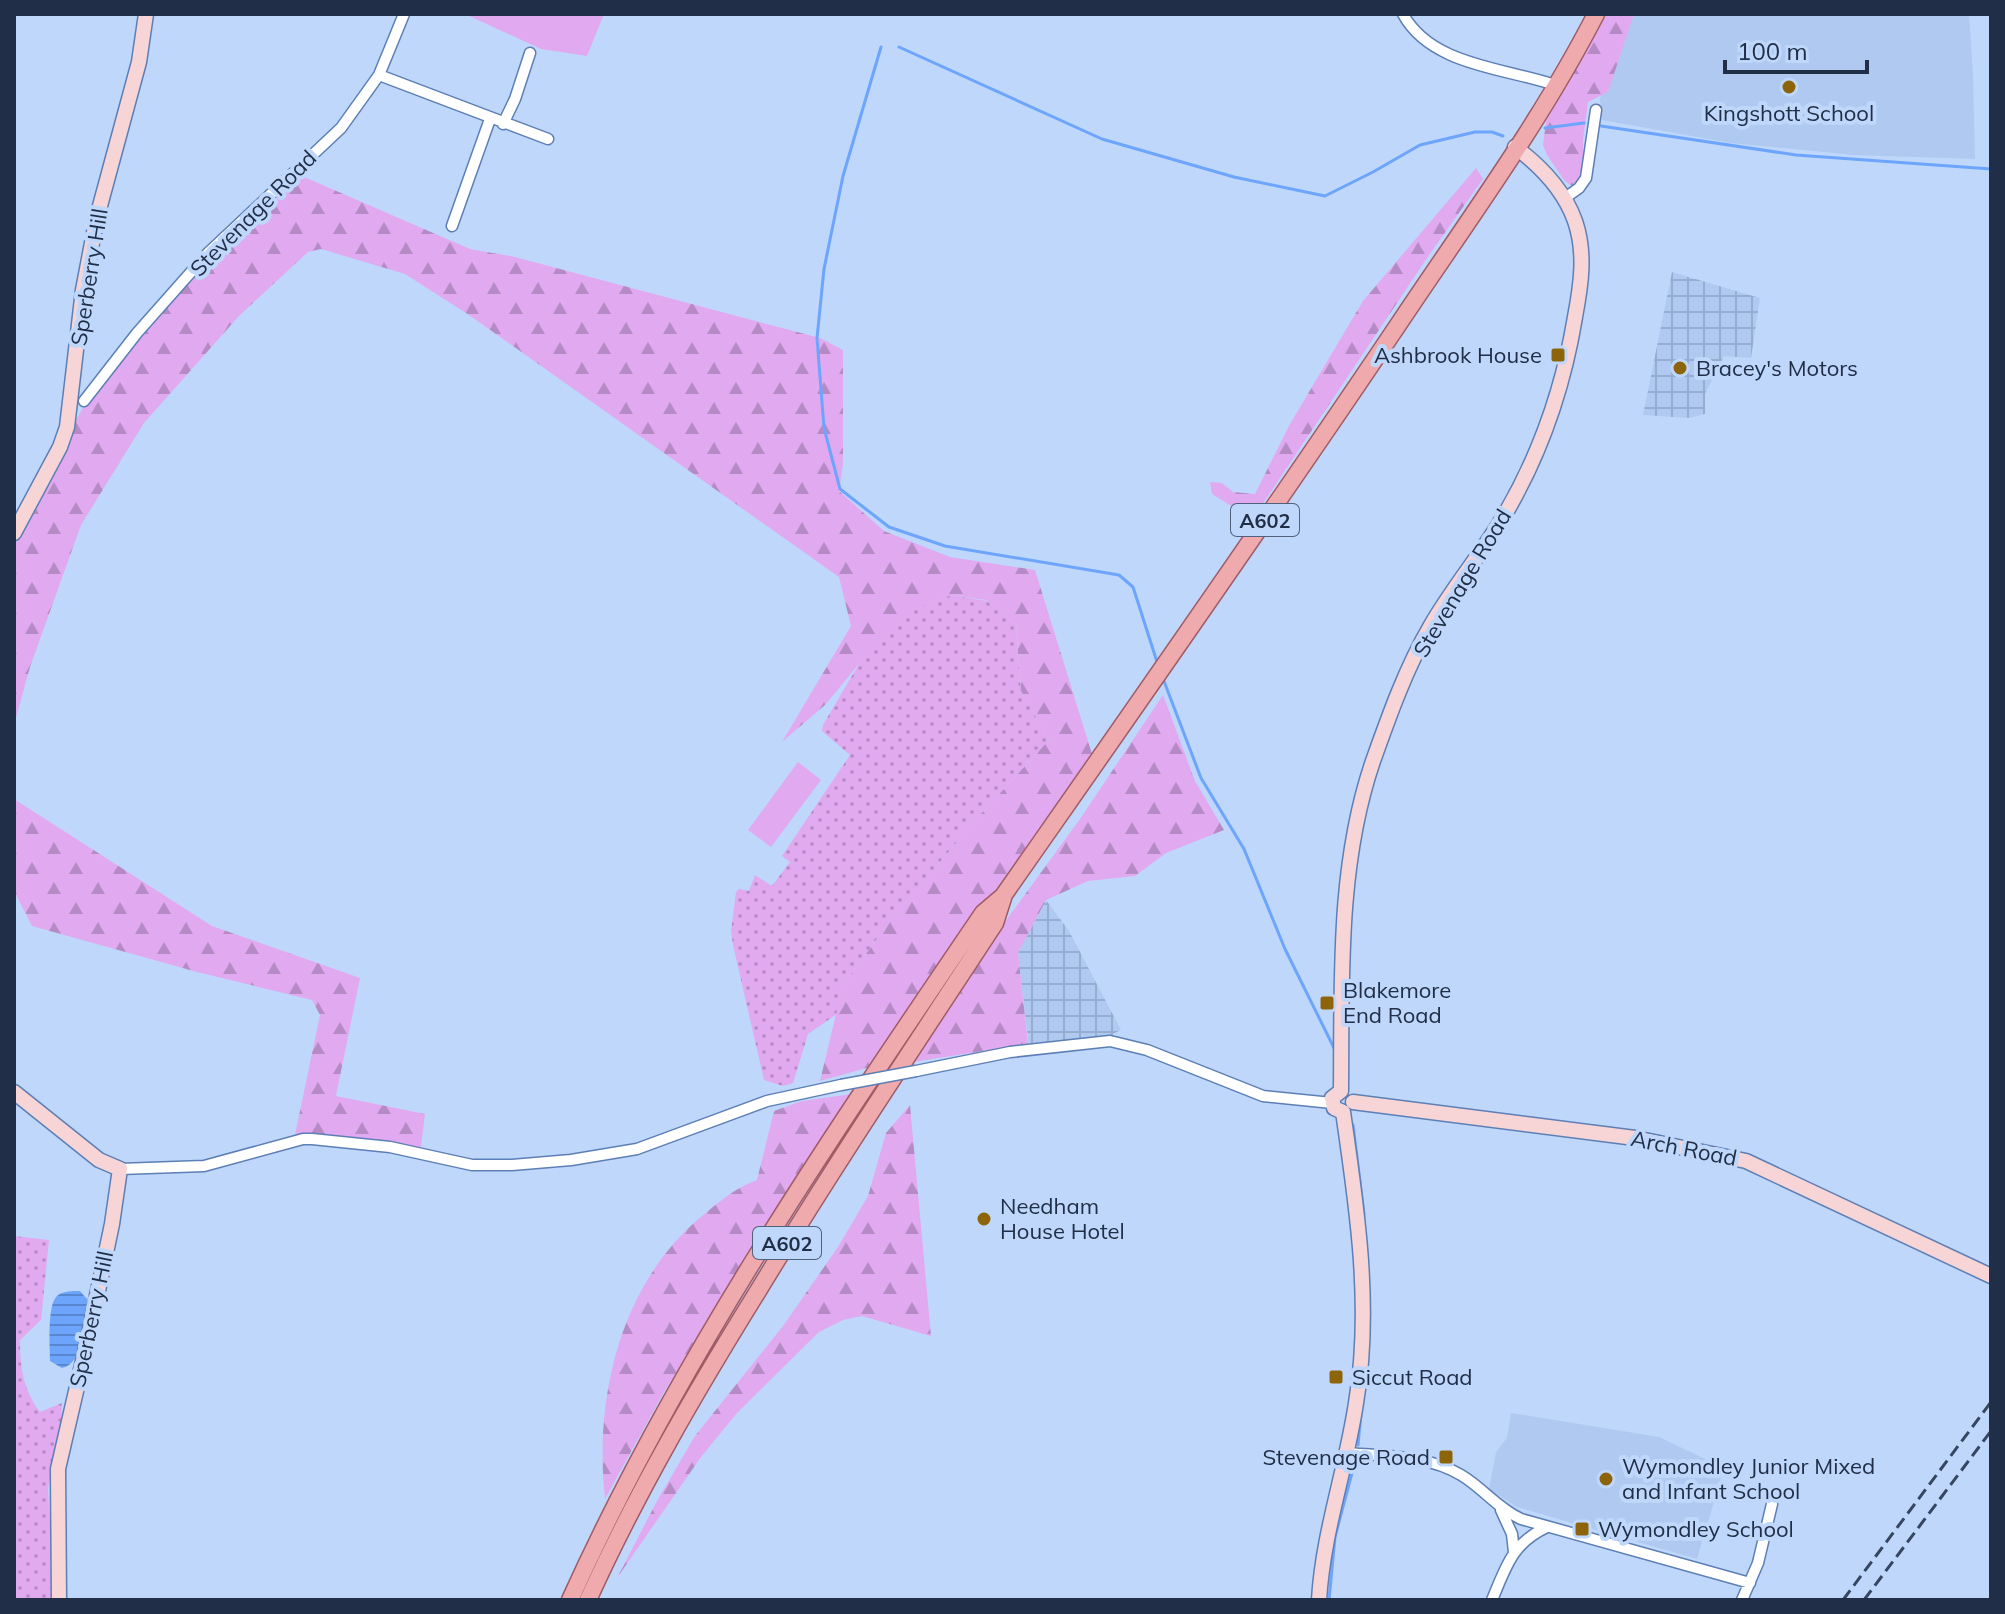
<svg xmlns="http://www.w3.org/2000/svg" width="2005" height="1614" viewBox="0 0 2005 1614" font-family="Mulish,sans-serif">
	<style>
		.built { fill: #afc9f0 }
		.industrial { fill: url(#industrial-grid) }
		.grass { fill: url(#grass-dots) }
		.forest { fill: url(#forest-firs) }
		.park { fill: #e1a9f0 }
		.water { fill: url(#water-rules) }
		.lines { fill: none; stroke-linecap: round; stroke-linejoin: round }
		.stream { stroke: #6da5fd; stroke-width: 3 }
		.street-casing { stroke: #5c7fb6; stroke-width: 13 }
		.secondary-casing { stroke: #5c7fb6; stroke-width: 17 }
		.primary-casing { stroke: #9f5b66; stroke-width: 19 }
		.street { stroke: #fff; stroke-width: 10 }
		.secondary { stroke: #f7d5d6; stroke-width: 14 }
		.primary { stroke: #efaaad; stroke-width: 16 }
		.rail { stroke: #364660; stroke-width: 3; stroke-dasharray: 12 6; stroke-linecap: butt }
		.street-bridge-casing { stroke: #5c7fb6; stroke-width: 13; stroke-linecap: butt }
		.street-bridge { stroke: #fff; stroke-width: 10 }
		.poi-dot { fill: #8e640a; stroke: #bfd7fb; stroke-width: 3 }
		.labels { text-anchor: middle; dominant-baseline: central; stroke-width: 8; stroke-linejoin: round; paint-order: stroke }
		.shield { fill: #bfd7fb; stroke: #50617d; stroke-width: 2 }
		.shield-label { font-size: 20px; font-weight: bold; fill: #202f47 }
		.poi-label { font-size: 22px; fill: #202f47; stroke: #bfd7fb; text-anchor: start }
		.street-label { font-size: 22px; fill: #202f47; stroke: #bfd7fb }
	</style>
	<defs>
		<pattern id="industrial-grid" width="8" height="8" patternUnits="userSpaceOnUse" patternTransform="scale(2)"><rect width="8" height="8" fill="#afc9f0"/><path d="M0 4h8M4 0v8" fill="none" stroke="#96adcf"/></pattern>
		<pattern id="grass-dots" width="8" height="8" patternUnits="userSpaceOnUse" patternTransform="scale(2)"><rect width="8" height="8" fill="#e1a9f0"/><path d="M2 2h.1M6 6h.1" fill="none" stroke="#b68ac4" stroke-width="1.8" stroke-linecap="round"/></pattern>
		<pattern id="forest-firs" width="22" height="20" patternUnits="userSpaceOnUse" patternTransform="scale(2)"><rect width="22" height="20" fill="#e1a9f0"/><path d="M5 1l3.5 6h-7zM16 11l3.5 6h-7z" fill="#b68ac4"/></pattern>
		<pattern id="water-rules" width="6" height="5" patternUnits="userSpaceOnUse" patternTransform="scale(2)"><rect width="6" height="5" fill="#6da5fd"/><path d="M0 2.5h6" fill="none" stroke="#5987cf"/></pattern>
	</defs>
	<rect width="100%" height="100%" fill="#bfd7fb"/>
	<path class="built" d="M1627 14H1969L1973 74 1975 159 1854 155 1731 143 1602 120 1600 99Z
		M1511 1413 1659 1437 1724 1468 1697 1559 1517 1507 1489 1489 1496 1452 1507 1438Z"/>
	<path class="industrial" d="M1672 272 1760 298 1751 358 1724 356 1705 394V414L1689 418 1643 415Z
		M1046 900 1069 931 1121 1030 1113 1034 1112 1039 1029 1047 1018 953Z"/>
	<path class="grass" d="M951 595 987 601 1016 625 1021 691 1049 740 980 815 891 920 843 985 837 1014 808 1034 793 1083 783 1086 764 1080 733 945 731 931 736 892 739 889 749 891 755 875 772 886 790 862 782 856 850 755 822 731 823 725C841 696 868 642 894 622 911 609 932 602 951 595Z
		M14 1236 49 1240 41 1320 20 1340C20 1368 23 1389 40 1412L62 1403 61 1422 48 1488 54 1600H14Z"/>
	<path class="forest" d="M1606 14H1634L1608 92 1588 102 1583 140V175L1572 186 1564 180 1547 155 1543 145 1546 121Z
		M1476 168 1483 179 1427 258 1254 517 1228 504 1212 494 1210 482 1222 483 1233 492 1255 494 1290 424 1363 301Z
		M295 173 470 249 515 257 703 307 820 338 843 350V463L839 491 884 531 950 557 1035 570 1092 754 870 1067 820 1081 843 985 891 920 980 815 1049 740 1021 691 1016 625 986 600 951 595 920 607 893 623 825 705 782 742 851 626 839 577 469 315 405 274 321 249 308 252 239 316 144 423 81 525 30 667 14 725V543L64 447 71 429 84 406 140 335 204 264Z
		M1163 695 1195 781 1224 830 1166 853 1135 876 1088 881 1046 900 1018 953 1028 1044 913 1062 999 930 1080 819Z
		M14 799 212 926 360 978 336 1096 425 1114 421 1147 312 1133 295 1135 320 1015 312 1000 197 972 32 926 14 891Z
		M852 1094 664 1392 605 1499C594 1397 620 1284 702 1216 720 1201 735 1188 757 1180L774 1111 802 1101Z
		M910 1105 931 1336 862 1316 843 1320 819 1332 737 1413 701 1457 617 1578 657 1501 695 1436 783 1326 838 1247 868 1196 886 1133Z"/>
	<path class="park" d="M465 14H604L587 56 541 49Z
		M798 762 821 780 771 847 748 830Z"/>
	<path class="water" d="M80 1291 87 1299C87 1318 84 1364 62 1368L50 1361C50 1347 47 1308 56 1297 61 1291 72 1291 80 1291Z"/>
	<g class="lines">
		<path class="stream" d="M881 47 843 176 824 269 817 338 824 428 840 489 889 527 945 546 1119 575 1133 587 1158 665
			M899 47 1102 139 1234 177 1325 196 1373 172 1420 145 1475 132H1492L1503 136
			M1601 126 1796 155 1991 169
			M1545 128 1584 123
			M1162 676 1201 778 1244 849 1285 949 1335 1050
			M1353 1125 1364 1214
			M1358 1445 1361 1413
			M1329 1600 1335 1537 1356 1458"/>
		<g class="street-casing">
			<path id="street" d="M1403 14C1431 66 1506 68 1555 85
				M379 75 548 139
				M503 124 515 99 530 53
				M1565 198 1579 188 1586 178 1596 110
				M452 226 490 119
				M84 401 137 333 207 254 341 128 379 75 404 14
				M916 1071 1010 1052 1110 1041 1147 1050 1263 1096 1332 1103
				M120 1169 204 1166 303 1139H312L390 1147 472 1165H512L571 1160 637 1149 767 1101 841 1085
				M1346 1453C1384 1456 1428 1455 1461 1475 1483 1488 1497 1508 1521 1519L1750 1583
				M1501 1510 1512 1534 1514 1552
				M1492 1600C1506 1567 1512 1543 1547 1527
				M1742 1600 1758 1563 1772 1504"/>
		</g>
		<g class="secondary-casing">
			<path id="secondary" d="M14 533 60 447 67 427 83 290 97 217 139 62 146 14
				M1341 1091C1342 981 1337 866 1373 761 1389 716 1406 668 1430 627 1451 590 1479 557 1501 521 1539 458 1563 390 1575 317 1581 285 1586 253 1575 221 1564 190 1542 167 1515 147
				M1341 1091 1332 1098 1334 1108 1343 1112
				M14 1092 99 1160 120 1169 112 1224 86 1348 58 1469 59 1600
				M1353 1102 1635 1138 1746 1161 1991 1276
				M1319 1600C1323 1532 1346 1470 1356 1403 1372 1308 1357 1207 1343 1112"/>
		</g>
		<g class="primary-casing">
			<path id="primary" d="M570 1600C680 1356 833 1134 983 913L1003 896C1136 706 1269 517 1398 325 1466 223 1540 123 1596 14
				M588 1600C637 1492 696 1391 758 1291 834 1166 915 1045 995 923L1003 898"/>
		</g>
		<use href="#street" class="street"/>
		<use href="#secondary" class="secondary"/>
		<use href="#primary" class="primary"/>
		<path class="rail" d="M1843 1600 1991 1402
			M1864 1600 1991 1431"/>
		<g class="street-bridge-casing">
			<path id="street-bridge" d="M841 1085 916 1071"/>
		</g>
		<use href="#street-bridge" class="street-bridge"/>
	</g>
	<g class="poi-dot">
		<circle cx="1789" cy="87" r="8"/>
		<rect x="1550" y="347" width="16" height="16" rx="4"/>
		<circle cx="1680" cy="368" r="8"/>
		<rect x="1319" y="995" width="16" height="16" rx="4"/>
		<circle cx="984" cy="1219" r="8"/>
		<rect x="1328" y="1369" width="16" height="16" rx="4"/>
		<rect x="1438" y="1449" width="16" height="16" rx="4"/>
		<circle cx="1606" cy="1479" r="8"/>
		<rect x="1574" y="1521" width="16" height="16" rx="4"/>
	</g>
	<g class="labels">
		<g class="shield">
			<rect x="1231" y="504" width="68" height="32" rx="6"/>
			<rect x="753" y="1227" width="68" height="32" rx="6"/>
		</g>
		<g class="shield-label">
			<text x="1265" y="520">A602</text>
			<text x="787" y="1243">A602</text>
		</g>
		<g class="poi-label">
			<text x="1789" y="113" text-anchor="middle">Kingshott School</text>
			<text x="1542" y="355" text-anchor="end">Ashbrook House</text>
			<text x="1696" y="368">Bracey's Motors</text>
			<text x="1343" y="990">Blakemore<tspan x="1343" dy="25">End Road</tspan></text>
			<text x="1000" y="1206">Needham<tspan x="1000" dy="25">House Hotel</tspan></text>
			<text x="1352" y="1377">Siccut Road</text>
			<text x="1430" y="1457" text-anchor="end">Stevenage Road</text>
			<text x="1622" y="1466">Wymondley Junior Mixed<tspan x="1622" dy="25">and Infant School</tspan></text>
			<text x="1598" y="1529">Wymondley School</text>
		</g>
		<g class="street-label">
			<text transform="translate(253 213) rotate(-45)">Stevenage Road</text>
			<text transform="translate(89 277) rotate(-81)">Sperberry Hill</text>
			<text transform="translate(1462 583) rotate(-59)">Stevenage Road</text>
			<text transform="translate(1684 1148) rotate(11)">Arch Road</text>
			<text transform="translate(91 1319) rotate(-78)">Sperberry Hill</text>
		</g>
	</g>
	<rect width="2005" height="1614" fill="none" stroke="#202f47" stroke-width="32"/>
	<path d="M1725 60v12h142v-12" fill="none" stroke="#202f47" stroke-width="4"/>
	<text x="1737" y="60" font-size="24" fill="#202f47" stroke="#bfd7fb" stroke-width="6" paint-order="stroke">100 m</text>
</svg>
